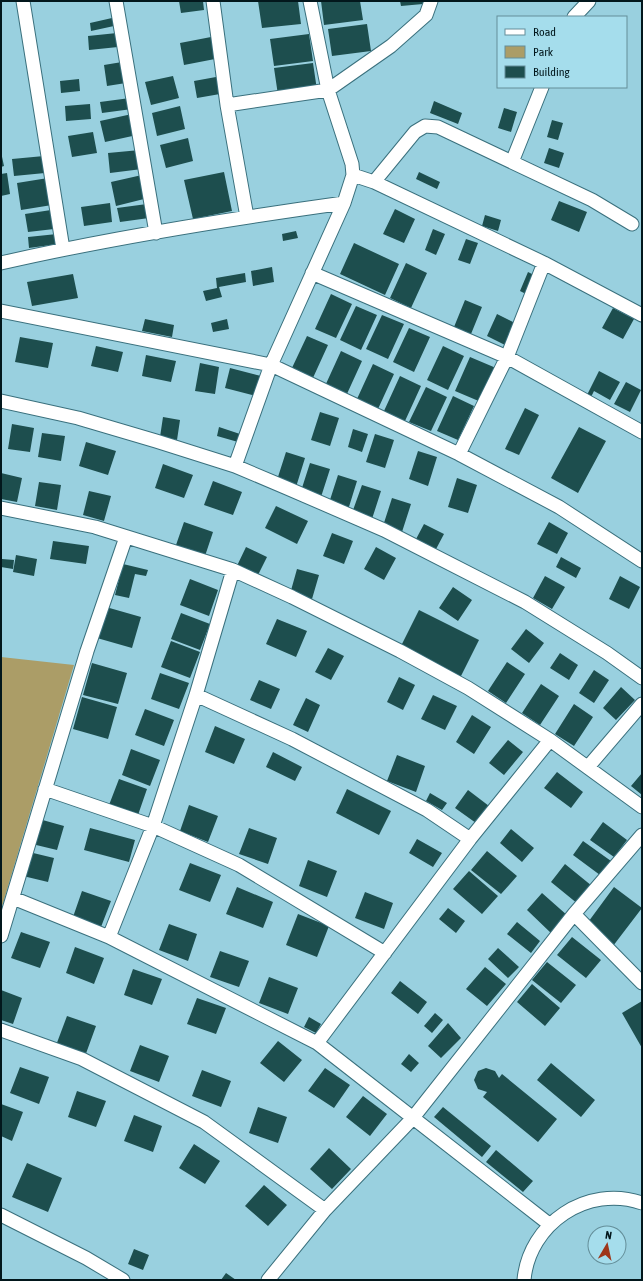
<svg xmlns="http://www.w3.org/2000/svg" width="643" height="1281" viewBox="0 0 643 1281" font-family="'Asap Condensed',sans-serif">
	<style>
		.green { fill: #ab9d67 }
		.building { fill: #1d4e4e }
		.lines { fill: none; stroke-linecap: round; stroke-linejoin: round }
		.minor-casing { stroke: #3a707d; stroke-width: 15 }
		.minor { stroke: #fff; stroke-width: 13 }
	</style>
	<rect width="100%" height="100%" fill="#99d0df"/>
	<path class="green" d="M1 657 74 665 1 910Z"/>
	<path class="building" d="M179 1H203L204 10 181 13Z
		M258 1H298L301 24 262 28Z
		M321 1H360L363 20 324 25Z
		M400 1H423V4L401 6Z
		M112 18 114 26 91 31 90 23Z
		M367 24 371 51 332 56 328 29Z
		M117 33 118 47 89 50 88 36Z
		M309 34 313 61 274 66 270 39Z
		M211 37 215 59 184 65 180 43Z
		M122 62 126 83 107 86 104 65Z
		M313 63 317 90 278 95 274 68Z
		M173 76 179 98 151 105 145 82Z
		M216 77 220 94 197 98 194 81Z
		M79 79 80 91 61 93 60 81Z
		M130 98 132 109 102 113 100 102Z
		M434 101 462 113 458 124 430 113Z
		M90 104 91 119 66 121 65 106Z
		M180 106 185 129 157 136 152 113Z
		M504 108 517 112 511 132 498 128Z
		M132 114 137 135 105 142 100 121Z
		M552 120 563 123 558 140 547 137Z
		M93 132 97 153 72 157 68 136Z
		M188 138 193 161 166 168 160 145Z
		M549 148 564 153 559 168 544 163Z
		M140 150 142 169 110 173 108 153Z
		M1 152 4 166 1 167Z
		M44 156 45 173 14 176 12 159Z
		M224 172 232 211 193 219 184 180Z
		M419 172 440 182 437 189 416 179Z
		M7 173 10 194 1 196V174Z
		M142 175 148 198 116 206 111 182Z
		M48 178 52 205 21 210 17 183Z
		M559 201 587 212 579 232 551 220Z
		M110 203 112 222 84 226 81 207Z
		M147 204 149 218 120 222 117 208Z
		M395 209 415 219 404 243 383 234Z
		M51 210 54 229 28 232 25 214Z
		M485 215 501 220 498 231 482 226Z
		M433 229 445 234 436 255 425 250Z
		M296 231 298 238 283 241 282 234Z
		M57 234 58 244 29 248 28 237Z
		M466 239 478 243 470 264 458 260Z
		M354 243 399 264 385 295 340 274Z
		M406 263 427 273 411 308 390 298Z
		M272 267 274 282 253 286 251 271Z
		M528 272 536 276 528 295 520 291Z
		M245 273 246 282 219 287 222 297 206 301 203 291 217 288 216 278Z
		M73 274 78 298 32 306 27 282Z
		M331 294 352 304 336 338 315 329Z
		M465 300 482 307 471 334 454 327Z
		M356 306 377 315 361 350 340 340Z
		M613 308 634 319 623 339 602 328Z
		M497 314 517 324 507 346 487 336Z
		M382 315 404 324 388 359 366 349Z
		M145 319 174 325 172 337 142 331Z
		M227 319 229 329 213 332 211 323Z
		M409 328 430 337 414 372 393 362Z
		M307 336 328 345 312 380 291 370Z
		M20 337 53 343 48 368 15 362Z
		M96 346 123 352 118 372 91 366Z
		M443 346 464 356 448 390 427 380Z
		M341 351 362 361 346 396 325 386Z
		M146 355 176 361 171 382 142 376Z
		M470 357 496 368 481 402 455 391Z
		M200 363 219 367 215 394 195 391Z
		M373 364 394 374 378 409 357 399Z
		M230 368 261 376 256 396 225 388Z
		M599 371 620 382 610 400 594 391 591 397 587 395Z
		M400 376 421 386 405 421 384 411Z
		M626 382 641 390 630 412 614 404Z
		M426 387 447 397 431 431 409 422Z
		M453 396 474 406 458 440 437 431Z
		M525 408 539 415 519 455 505 449Z
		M320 412 339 418 330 446 311 440Z
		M163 417 180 420 177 440 160 437Z
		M12 424 34 428 30 452 8 449Z
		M219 427 240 434 238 442 217 436Z
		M579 427 606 441 578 493 551 478Z
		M353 429 368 434 362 452 348 447Z
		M42 433 65 436 61 461 38 457Z
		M375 434 394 440 385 468 366 462Z
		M86 442 116 451 108 475 79 466Z
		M418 451 437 457 428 486 409 479Z
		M286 452 305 458 296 487 277 480Z
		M310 463 330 469 321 497 301 491Z
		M163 464 193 475 184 498 155 488Z
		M1 473 22 478 17 502 1 499Z
		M338 475 357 481 348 510 329 503Z
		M457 478 477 485 468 513 448 507Z
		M213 481 242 492 233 515 204 505Z
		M39 482 61 485 57 510 35 506Z
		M362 485 381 491 372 519 352 513Z
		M89 491 111 496 104 521 83 515Z
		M392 498 411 504 402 532 383 526Z
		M276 506 308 521 297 544 265 528Z
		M184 522 213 532 205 556 176 545Z
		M549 522 568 533 557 554 537 544Z
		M424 524 444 534 435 551 415 541Z
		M332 533 353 541 344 564 323 556Z
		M53 541 89 546 86 564 50 559Z
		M246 547 267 557 256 579 235 570Z
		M376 547 396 558 384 580 364 569Z
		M16 555 37 559 34 576 13 572Z
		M561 557 581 568 576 578 556 567Z
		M2 559 14 560 13 569 1 567Z
		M123 564 148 570 146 576 135 574 129 598 115 595Z
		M297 569 319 575 312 599 290 594Z
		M545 576 565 587 552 609 533 598Z
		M620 576 640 587 629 609 609 599Z
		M190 579 218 590 209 616 180 605Z
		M453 587 472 600 458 621 439 608Z
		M106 607 141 617 132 648 97 638Z
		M419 610 479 640 460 678 400 648Z
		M181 613 210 624 200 650 171 639Z
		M277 619 307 631 296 657 266 644Z
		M526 629 544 643 529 663 511 649Z
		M171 641 200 652 190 678 161 667Z
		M328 648 344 656 331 680 315 672Z
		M560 653 578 665 569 680 550 668Z
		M507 662 525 674 506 703 488 691Z
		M92 663 127 673 118 704 83 695Z
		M594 670 609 680 594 703 579 693Z
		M160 673 189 683 179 709 151 699Z
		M399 677 415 685 403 710 387 702Z
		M259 680 280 689 271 709 250 700Z
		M541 684 559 696 540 725 522 713Z
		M621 687 635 700 616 720 603 708Z
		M433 695 457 706 445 730 421 719Z
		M82 697 117 707 108 739 73 729Z
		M306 698 320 705 308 732 293 725Z
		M574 704 593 717 574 746 555 734Z
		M145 709 174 720 164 746 135 735Z
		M472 715 491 727 474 754 456 742Z
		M215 726 245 739 234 764 205 752Z
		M508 740 523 752 504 775 489 763Z
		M131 749 160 760 150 786 122 775Z
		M273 752 302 767 295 781 266 767Z
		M397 755 425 766 416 792 387 781Z
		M557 772 583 792 571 808 544 788Z
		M642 773V795L631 786Z
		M119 779 147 789 138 815 109 805Z
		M347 789 391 811 379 835 336 813Z
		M468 790 489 806 476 823 455 808Z
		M430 793 447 803 442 810 426 801Z
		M189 805 218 816 208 842 180 831Z
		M39 819 64 826 57 850 32 844Z
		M603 822 627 840 614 857 590 840Z
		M90 828 135 840 129 862 84 850Z
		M249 828 277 838 268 864 239 854Z
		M511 829 534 848 522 862 500 843Z
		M417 839 442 853 433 867 409 853Z
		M583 841 611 861 600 875 573 855Z
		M487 851 517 876 501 894 471 870Z
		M29 852 54 858 48 882 23 876Z
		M308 860 337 871 327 897 299 886Z
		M190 863 221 875 210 902 179 890Z
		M565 864 592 886 578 904 551 882Z
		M469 871 498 896 482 914 453 889Z
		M237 887 273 902 263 928 226 914Z
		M614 887 642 908 613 946 586 925Z
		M82 891 111 901 101 927 73 917Z
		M365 892 393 903 384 929 355 918Z
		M542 893 568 916 552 934 527 910Z
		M448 908 465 921 456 933 439 919Z
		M298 914 329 926 317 957 286 945Z
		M517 922 540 941 531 953 507 934Z
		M169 924 197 934 188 961 159 950Z
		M21 932 50 942 40 968 11 958Z
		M572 937 601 960 586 978 557 955Z
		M75 947 104 958 94 984 66 973Z
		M498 948 519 967 508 978 488 959Z
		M220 951 249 961 239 987 210 977Z
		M547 962 576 985 561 1003 532 980Z
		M485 967 506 984 487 1006 466 989Z
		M133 969 162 979 152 1005 124 995Z
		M269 977 298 988 288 1014 259 1003Z
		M400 981 427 1002 418 1014 391 993Z
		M532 984 560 1008 545 1026 517 1002Z
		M1 990 22 998 13 1024 1 1020Z
		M197 998 226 1008 216 1034 187 1024Z
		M642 1001V1048L622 1013Z
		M435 1013 443 1020 432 1033 424 1026Z
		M67 1016 96 1026 84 1059 55 1048Z
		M309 1017 321 1024 316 1033 304 1027Z
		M448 1023 461 1038 441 1058 428 1046Z
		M278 1041 302 1060 284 1082 260 1063Z
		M140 1045 169 1056 159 1082 130 1071Z
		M409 1054 419 1063 411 1072 401 1064Z
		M551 1063 595 1100 581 1117 537 1080Z
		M20 1067 49 1077 39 1104 10 1093Z
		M325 1068 350 1085 334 1108 308 1091Z
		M486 1068 495 1071 499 1078 502 1074 557 1119 538 1142 483 1097 487 1092 478 1089 474 1080 478 1071Z
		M202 1070 231 1081 221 1107 192 1096Z
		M77 1091 106 1101 96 1127 68 1117Z
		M363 1096 387 1114 370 1136 346 1117Z
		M1 1104 23 1112 12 1141 1 1136Z
		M258 1107 287 1117 278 1143 249 1133Z
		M443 1107 491 1146 482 1157 434 1117Z
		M134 1115 162 1126 153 1152 124 1141Z
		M194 1144 220 1161 205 1184 179 1168Z
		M329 1148 351 1169 332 1189 310 1169Z
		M496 1150 533 1181 523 1192 486 1162Z
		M27 1163 62 1178 48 1212 12 1197Z
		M264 1185 287 1205 268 1226 245 1206Z
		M134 1249 149 1255 143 1270 128 1264Z
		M226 1273 236 1280H221Z"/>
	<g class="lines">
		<g class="minor-casing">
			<path id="minor" d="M23 1 63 249
				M116 1 156 233
				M213 1 227 105 247 217
				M574 17 589 1
				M227 105 328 90 391 46 426 15 431 1
				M512 162 542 87
				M353 175 374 182 415 132 425 126 438 127 592 200 632 224
				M374 182 544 263 642 315
				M1 263C114 237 229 219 344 203
				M312 273 507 357 642 432
				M1 311 271 365 459 454 559 507 642 561
				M1 401 78 418 156 441 235 466 287 488 384 530 525 602 607 653 642 678
				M459 454 507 357 544 263
				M235 466 271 365 344 203 353 175 352 164 328 90 310 1
				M1 508 95 527 233 570 292 597 400 651 468 688 550 740 642 807
				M196 695 292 739 427 810 470 839
				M588 767 642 704
				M45 789 153 826 239 865 385 953
				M13 898 109 937 317 1043 549 1224
				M574 914 642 983
				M1 936 87 651 126 537
				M109 937 153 826 196 695 233 570
				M1 1030 82 1059 204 1122 325 1210
				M317 1043 470 839 550 740
				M1 1215 86 1258 123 1280
				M268 1280 325 1210 412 1119 574 914 642 835
				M524 1280C529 1224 587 1184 642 1203"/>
		</g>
		<use href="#minor" class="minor"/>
	</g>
	<rect width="643" height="1281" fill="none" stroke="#02171c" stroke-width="4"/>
	<rect x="497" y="16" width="130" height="72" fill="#a5ddec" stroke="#648e99"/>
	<rect x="505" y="29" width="20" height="6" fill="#ffffff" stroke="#648e99"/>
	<text x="533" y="36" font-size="12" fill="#02171c">Road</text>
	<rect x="505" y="46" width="20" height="12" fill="#ab9d67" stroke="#648e99"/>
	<text x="533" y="56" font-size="12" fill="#02171c">Park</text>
	<rect x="505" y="66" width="20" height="12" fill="#1d4e4e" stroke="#648e99"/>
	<text x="533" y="76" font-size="12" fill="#02171c">Building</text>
	<g transform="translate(607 1245) rotate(9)"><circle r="19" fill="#a5ddec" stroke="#648e99"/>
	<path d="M0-3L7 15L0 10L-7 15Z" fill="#9e361a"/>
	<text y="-6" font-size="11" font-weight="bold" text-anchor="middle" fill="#02171c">N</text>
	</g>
</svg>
